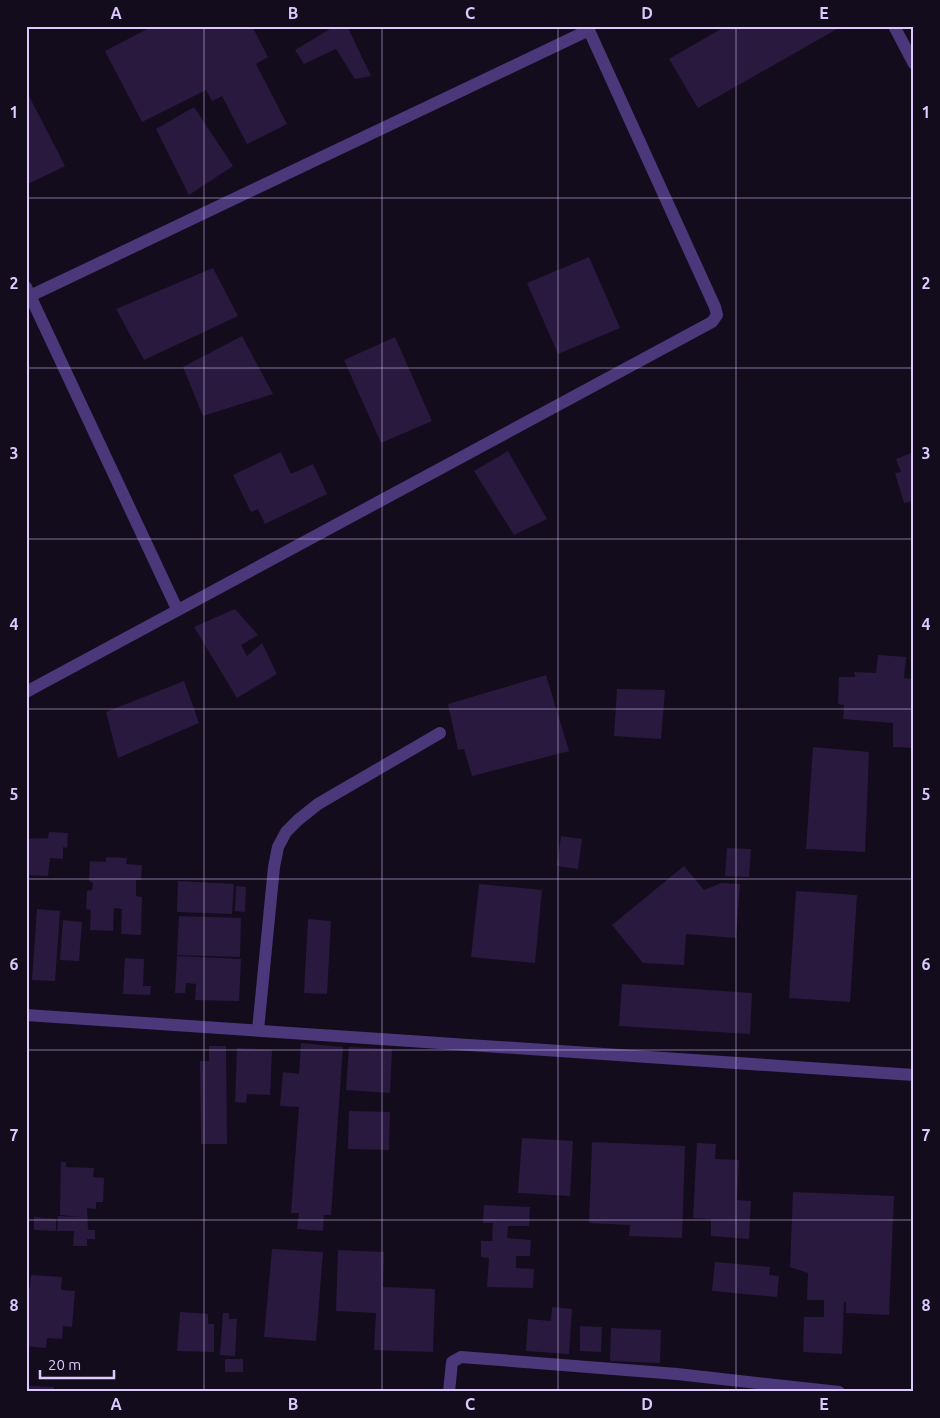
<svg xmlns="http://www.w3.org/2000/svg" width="940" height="1418" viewBox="0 0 940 1418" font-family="Ubuntu,sans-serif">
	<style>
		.building { fill: #29193e }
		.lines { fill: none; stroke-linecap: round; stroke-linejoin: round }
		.minor { stroke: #4a387b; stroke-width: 12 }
		.grid { fill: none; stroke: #dcc9fe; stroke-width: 1; stroke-opacity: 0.55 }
		.neatline { fill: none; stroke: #dcc9fe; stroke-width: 2 }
		.grid-label { font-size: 16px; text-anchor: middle; font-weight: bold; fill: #dcc9fe }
	</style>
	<rect width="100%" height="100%" fill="#130c1d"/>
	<path class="building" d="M153 26H252L268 57 256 64 287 124 247 144 222 96 212 101 206 90 142 122 105 51Z
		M335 26H347L371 76 355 79 336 49 304 64 295 50Z
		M726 26H836L837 29 698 108 669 59Z
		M29 96 65 166 26 185V98Z
		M194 107 233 166 189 195 156 129Z
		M589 257 620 328 558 354 527 283Z
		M213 268 238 316 144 360 116 309Z
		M242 336 273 394 203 416 183 367Z
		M395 337 432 421 381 443 344 360Z
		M508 451 547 519 514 535 474 471Z
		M281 452 291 474 313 464 327 494 265 524 258 509 251 512 233 475Z
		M914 452V501L904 503 895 473 901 472 896 459Z
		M235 609 258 635 241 645 247 656 262 643 277 674 237 698 194 627Z
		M878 655 906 657 904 678 914 679V748L893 747V723L843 719 844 705 838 704 839 677H855L854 672 876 673Z
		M546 675 569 751 472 776 464 749 458 750 448 704Z
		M184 681 199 723 118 758 106 712Z
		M617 689 665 690 661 739 614 736Z
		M813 747 869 752 865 852 806 849Z
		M49 832 68 833 67 848 63 847V859L50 858 48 876 26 875V839L48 838Z
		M561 836 582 839 578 869 557 866Z
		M727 848 751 849 749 877 725 876Z
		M106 857 127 858 126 864 142 865 141 880H136V896L142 897 141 935 121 934 122 909 114 908 113 931 90 930 91 910 86 909 87 891 92 890 93 883 89 880 90 861 106 862Z
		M684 866 704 890 721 883 740 884 736 938 686 934 684 965 643 963 612 925Z
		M178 881 234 884 232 914 177 912Z
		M479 884 542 890 535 963 471 957Z
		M236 886 246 887 245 912 235 911Z
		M796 891 857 895 850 1002 789 998Z
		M37 909 60 911 55 981 32 980Z
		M179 916 241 918 240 957 177 955Z
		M308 919 331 921 327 994 304 993Z
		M63 920 82 922 79 961 60 960Z
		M177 956 241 959 239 1001 195 1000 196 984 186 983 185 993H175Z
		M125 958 144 959 143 986H151L150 995 123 994Z
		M622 984 752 993 750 1034 619 1026Z
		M301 1043 343 1047 331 1215H324L323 1231 297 1229 299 1213H291L299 1107 280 1106 283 1072 299 1074Z
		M209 1046H226L227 1144H201L200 1061H209Z
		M349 1047 392 1049 390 1093 346 1090Z
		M237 1048 272 1050 270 1095 247 1094 246 1103 235 1102Z
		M349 1111 390 1112 389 1150 348 1149Z
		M522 1138 573 1141 570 1196 518 1193Z
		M592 1142 685 1146 682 1238 629 1236 630 1225 589 1223Z
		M697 1143 716 1144 715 1159 739 1160 737 1200 751 1201 749 1239 711 1236V1219L693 1218Z
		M61 1162H66V1167L94 1168 93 1177 104 1178 103 1202H96V1209L87 1208 88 1230H95V1239H87V1246H73L74 1231H57L58 1216 81 1217 60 1215Z
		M793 1192 894 1196 889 1315 846 1313V1302H844L842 1354 803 1352 804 1317H824V1300H807L808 1273 790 1267Z
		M484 1205 530 1207 529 1226H508L507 1238 531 1240 530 1256H516V1268L534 1269 533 1288 487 1287 489 1258 481 1257V1241H492L493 1223H483Z
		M34 1217 56 1219V1231L34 1230Z
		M272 1249 323 1252 316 1341 264 1337Z
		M338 1250 384 1252 383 1287 435 1289 433 1352 374 1350 376 1313 336 1311Z
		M715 1262 770 1267 769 1275 779 1276 777 1297 712 1291Z
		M31 1275 62 1277 61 1290 75 1291 72 1327 63 1326 62 1339 47 1338 46 1348 26 1346V1288H30Z
		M552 1307 572 1309 569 1354 526 1351 528 1319 551 1321Z
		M180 1312 208 1314V1324H214V1352L177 1351Z
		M223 1313H229V1319H237L235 1356 220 1355Z
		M580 1326 602 1327 601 1352 580 1351Z
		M611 1328 661 1330 660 1363 610 1361Z
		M225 1359H243V1372H225Z
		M26 1386 54 1387V1392H26Z"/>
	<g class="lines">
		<path class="minor" d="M894 26 914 64
			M26 287 177 609
			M30 296 589 30
			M26 692 712 322 717 315 715 307 587 26
			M26 1015 914 1075
			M258 1030 274 867 278 847 286 832 298 820 318 804 440 733
			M449 1392 452 1362 461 1357 677 1374 839 1392"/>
	</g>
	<path class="grid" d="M204 26V1392M382 26V1392M558 26V1392M736 26V1392M26 198H914M26 368H914M26 539H914M26 709H914M26 879H914M26 1050H914M26 1220H914"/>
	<rect width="940" height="1418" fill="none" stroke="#130c1d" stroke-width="55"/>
	<path d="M40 1370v8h74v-8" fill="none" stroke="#dcc9fe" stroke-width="2.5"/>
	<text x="48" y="1370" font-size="15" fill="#dcc9fe" stroke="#130c1d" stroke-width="4" paint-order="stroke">20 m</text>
	<rect x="28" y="28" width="884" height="1362" class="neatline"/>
	<g class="grid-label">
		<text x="116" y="19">A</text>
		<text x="293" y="19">B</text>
		<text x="470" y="19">C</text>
		<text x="647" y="19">D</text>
		<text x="824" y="19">E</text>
		<text x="14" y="118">1</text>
		<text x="926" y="118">1</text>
		<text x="14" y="289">2</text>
		<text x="926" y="289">2</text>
		<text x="14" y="459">3</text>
		<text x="926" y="459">3</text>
		<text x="14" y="630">4</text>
		<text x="926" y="630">4</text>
		<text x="14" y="800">5</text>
		<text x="926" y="800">5</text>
		<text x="14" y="970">6</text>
		<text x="926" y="970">6</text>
		<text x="14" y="1141">7</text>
		<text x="926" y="1141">7</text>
		<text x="14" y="1311">8</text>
		<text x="926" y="1311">8</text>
		<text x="116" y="1410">A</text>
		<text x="293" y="1410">B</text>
		<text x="470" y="1410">C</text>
		<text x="647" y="1410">D</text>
		<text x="824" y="1410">E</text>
	</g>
</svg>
